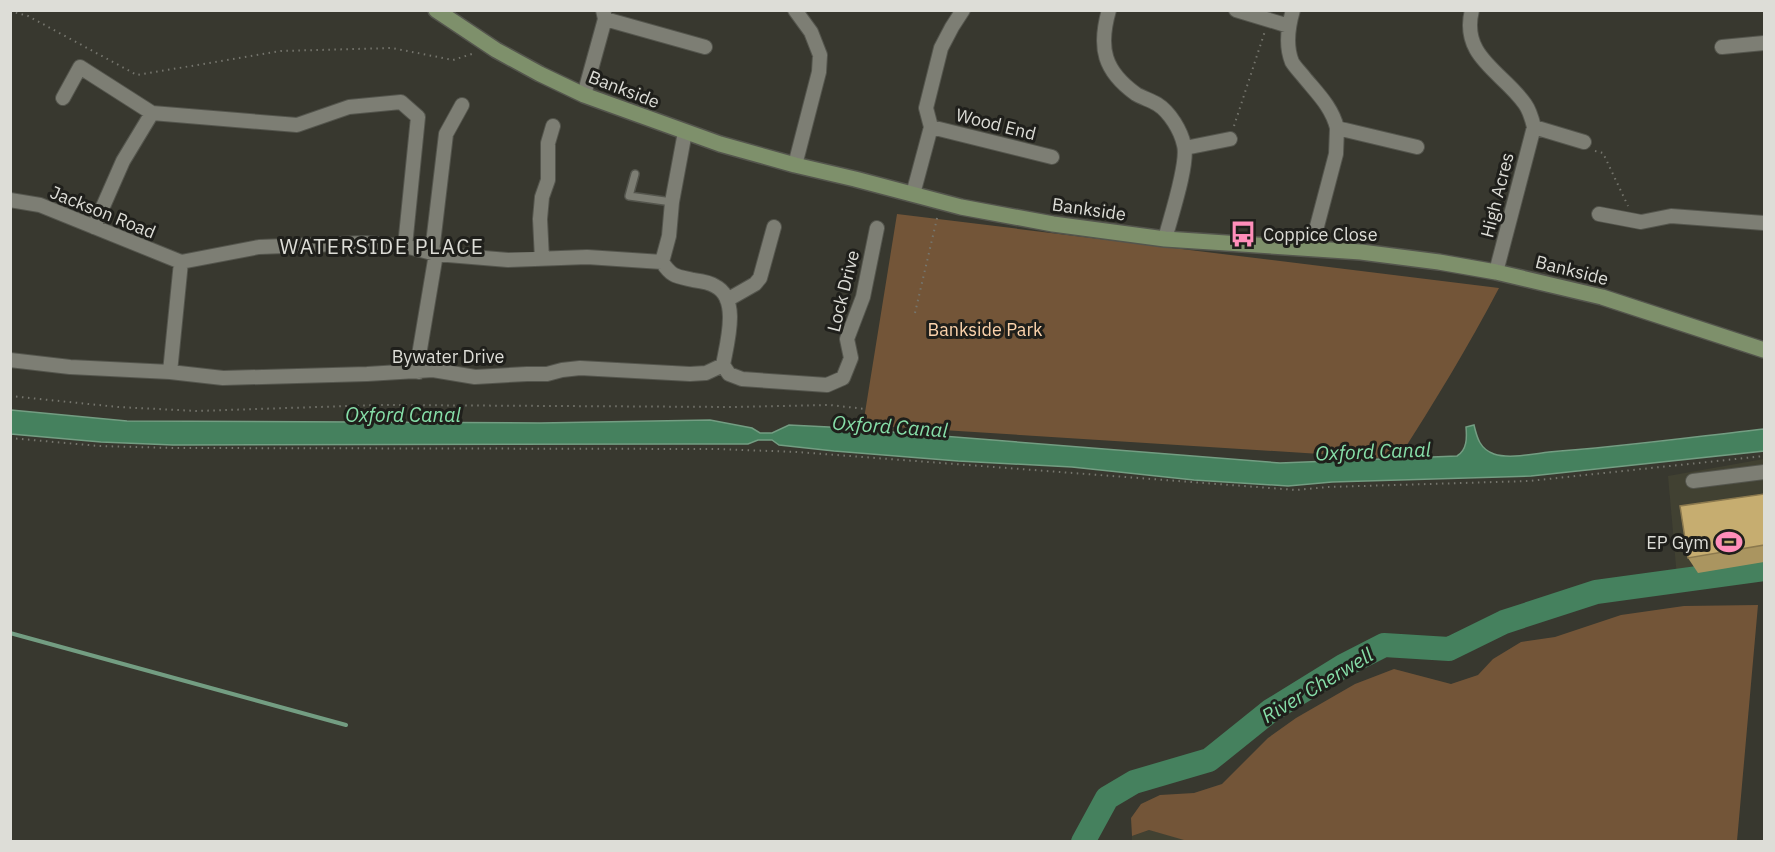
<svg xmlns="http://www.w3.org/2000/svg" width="1775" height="852" viewBox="0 0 1775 852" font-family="'IBM Plex Sans',sans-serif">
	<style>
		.built { fill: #414132 }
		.green { fill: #735538 }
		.water { fill: #45815e; stroke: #739d82; stroke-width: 1.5 }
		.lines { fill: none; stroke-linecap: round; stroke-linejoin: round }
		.stream { stroke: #739d82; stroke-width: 4 }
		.river { stroke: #45815e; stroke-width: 24 }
		.lane-casing { stroke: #54554d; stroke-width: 10 }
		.street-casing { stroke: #54554d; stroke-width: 16 }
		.secondary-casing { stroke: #54554d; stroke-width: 18 }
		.path { stroke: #75756d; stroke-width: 2; stroke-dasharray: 1.5 4.5; stroke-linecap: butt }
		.lane { stroke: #7d7e74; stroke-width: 7 }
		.street { stroke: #7d7e74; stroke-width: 14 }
		.secondary { stroke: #7e906b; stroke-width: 15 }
		.wall { fill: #aa9560 }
		.building { fill: #c6ad70; stroke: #8b794e; stroke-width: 1.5 }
		.labels { text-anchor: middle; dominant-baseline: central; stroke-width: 6; stroke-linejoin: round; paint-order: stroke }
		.street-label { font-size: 18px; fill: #ddddd7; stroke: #1f1f1b }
		.poi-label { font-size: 18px; fill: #ddddd7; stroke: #1f1f1b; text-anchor: start }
		.park-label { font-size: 18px; fill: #fcd3ac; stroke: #1f1f1b }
		.water-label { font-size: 20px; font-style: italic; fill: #86dea8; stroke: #1f1f1b }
		.quarter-label { font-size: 21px; letter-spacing: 1.5px; fill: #ddddd7; stroke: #1f1f1b }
	</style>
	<rect width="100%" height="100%" fill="#38382f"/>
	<path class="built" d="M1764 459V571L1677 577 1668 476Z
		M1149 830 1191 841H1132V836Z"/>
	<path class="green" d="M897 214 1499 288C1468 347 1434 403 1398 459L863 425Z
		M1758 605 1737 841 1191 842 1149 830 1132 836 1131 818 1141 804 1160 795 1194 793 1222 784 1268 738 1296 718 1355 684 1394 669 1451 684 1478 675 1493 659 1521 642 1555 637 1621 615 1684 606Z"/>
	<path class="water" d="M11 410 127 421 540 423 710 420 752 428 760 433H772L789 425 829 427 1280 463 1457 456C1467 450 1467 438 1466 427L1474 425C1477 438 1480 449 1494 454 1509 459 1532 454 1549 452 1621 447 1693 437 1764 429V451L1531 476 1332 482 1288 486 1194 480 1072 467 958 461 834 451 779 445 772 440H758L748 444H685L173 445 101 442 11 434Z"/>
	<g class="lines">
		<path class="stream" d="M10 633 346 725"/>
		<path class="river" d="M1083 842 1107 798 1134 782 1209 760 1270 711 1343 666 1384 645 1449 649 1504 622 1596 592 1764 569"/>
		<g class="lane-casing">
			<path id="lane" d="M635 174 629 196 672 202"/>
		</g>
		<g class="street-casing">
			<path id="street" d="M1109 10C1098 48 1104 71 1136 94 1143 98 1150 100 1157 104 1170 112 1181 131 1184 145 1189 163 1170 219 1165 239
				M1236 10 1289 26
				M1293 10C1288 27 1285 45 1292 62 1295 67 1300 72 1304 77 1317 93 1332 107 1337 128L1417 147
				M1472 10C1460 57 1503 72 1525 104 1530 111 1532 119 1534 127L1496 272
				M605 19 705 47
				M1722 47 1764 43
				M584 95 605 19 603 10
				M63 98 80 67 152 113
				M931 127 1052 157
				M1534 127 1584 142
				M685 132 672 202 669 236 662 262C672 277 676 276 693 280 700 281 709 282 715 286 740 298 727 343 723 365
				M1185 148 1230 139
				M795 165 819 72 820 55 811 32 795 10
				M913 194 931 127 926 108 941 48 952 27 963 10
				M10 200 40 205 181 262 259 247 364 243 405 246 436 254 508 260 587 257 662 262
				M1599 214 1641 222 1671 216 1764 223
				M94 227 123 161 152 113 297 125 349 107 401 102 418 117 405 246
				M1311 249 1336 154 1337 128
				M432 252 446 134 462 105
				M542 259 540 219 542 197 548 180V143L553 126
				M727 300 755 284 760 278 774 227
				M10 360 70 367 170 372 223 378 367 374 433 370 475 377 527 374H547L562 370 580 368 690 374 706 373 723 365
				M723 365 729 374 742 379 827 385 843 378 851 358 847 339 863 297 877 228
				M170 372 181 262
				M419 372V355L436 254
				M1693 481 1764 472"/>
		</g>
		<g class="secondary-casing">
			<path id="secondary" d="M436 10 496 50 540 74 584 95 720 144 795 165 855 179 961 207 1053 224 1165 239 1361 252 1439 262 1496 272 1602 297 1764 350"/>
		</g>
		<path class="path" d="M10 11 28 16 137 75 281 51 392 48 453 60 475 53
			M1234 126 1265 31
			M1595 151 1603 153 1628 206
			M915 313 938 214
			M10 396 118 407 197 411 378 405 735 407 830 405 865 409
			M10 438 99 446 173 448 716 449 797 452 1296 490 1328 487 1529 481 1764 456"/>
		<use href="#lane" class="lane"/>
		<use href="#street" class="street"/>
		<use href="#secondary" class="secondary"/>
	</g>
	<path class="wall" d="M1764 494V562L1698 573 1688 558Z"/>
	<path class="building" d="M1764 494V545L1688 558 1680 506Z"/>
	<defs>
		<g id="bus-bare" transform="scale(2.07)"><path d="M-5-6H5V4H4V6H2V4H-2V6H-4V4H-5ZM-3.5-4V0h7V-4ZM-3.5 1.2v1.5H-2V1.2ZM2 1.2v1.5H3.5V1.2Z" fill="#ff8eba" stroke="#1f1f1b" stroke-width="2.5" paint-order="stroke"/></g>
		<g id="stadium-bare" transform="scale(2.07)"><path d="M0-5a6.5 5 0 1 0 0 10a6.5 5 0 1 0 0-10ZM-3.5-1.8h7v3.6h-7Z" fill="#ff8eba" stroke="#1f1f1b" stroke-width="2.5" paint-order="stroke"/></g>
	</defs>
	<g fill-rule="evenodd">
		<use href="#bus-bare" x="1243" y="234"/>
		<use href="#stadium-bare" x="1729" y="542"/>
	</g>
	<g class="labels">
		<g class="street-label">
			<text transform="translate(624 89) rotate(21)">Bankside</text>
			<text transform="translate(996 124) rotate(14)">Wood End</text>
			<text transform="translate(1497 195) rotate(-76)">High Acres</text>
			<text transform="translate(1089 209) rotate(8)">Bankside</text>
			<text transform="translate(103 212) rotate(22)">Jackson Road</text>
			<text transform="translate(1572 270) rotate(14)">Bankside</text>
			<text transform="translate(843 291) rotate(-76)">Lock Drive</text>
			<text x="448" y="356">Bywater Drive</text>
		</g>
		<g class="poi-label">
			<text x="1263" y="234">Coppice Close</text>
			<text x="1709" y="542" text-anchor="end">EP Gym</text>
		</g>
		<g class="park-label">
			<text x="985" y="329">Bankside Park</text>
		</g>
		<g class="water-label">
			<text x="403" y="414">Oxford Canal</text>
			<text transform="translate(890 426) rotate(4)">Oxford Canal</text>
			<text transform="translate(1373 451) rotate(-2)">Oxford Canal</text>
			<text transform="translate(1317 685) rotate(-31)">River Cherwell</text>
		</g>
		<g class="quarter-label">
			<text x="382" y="246">WATERSIDE PLACE</text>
		</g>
	</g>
	<rect width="1775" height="852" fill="none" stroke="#ddddd7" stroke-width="24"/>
</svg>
